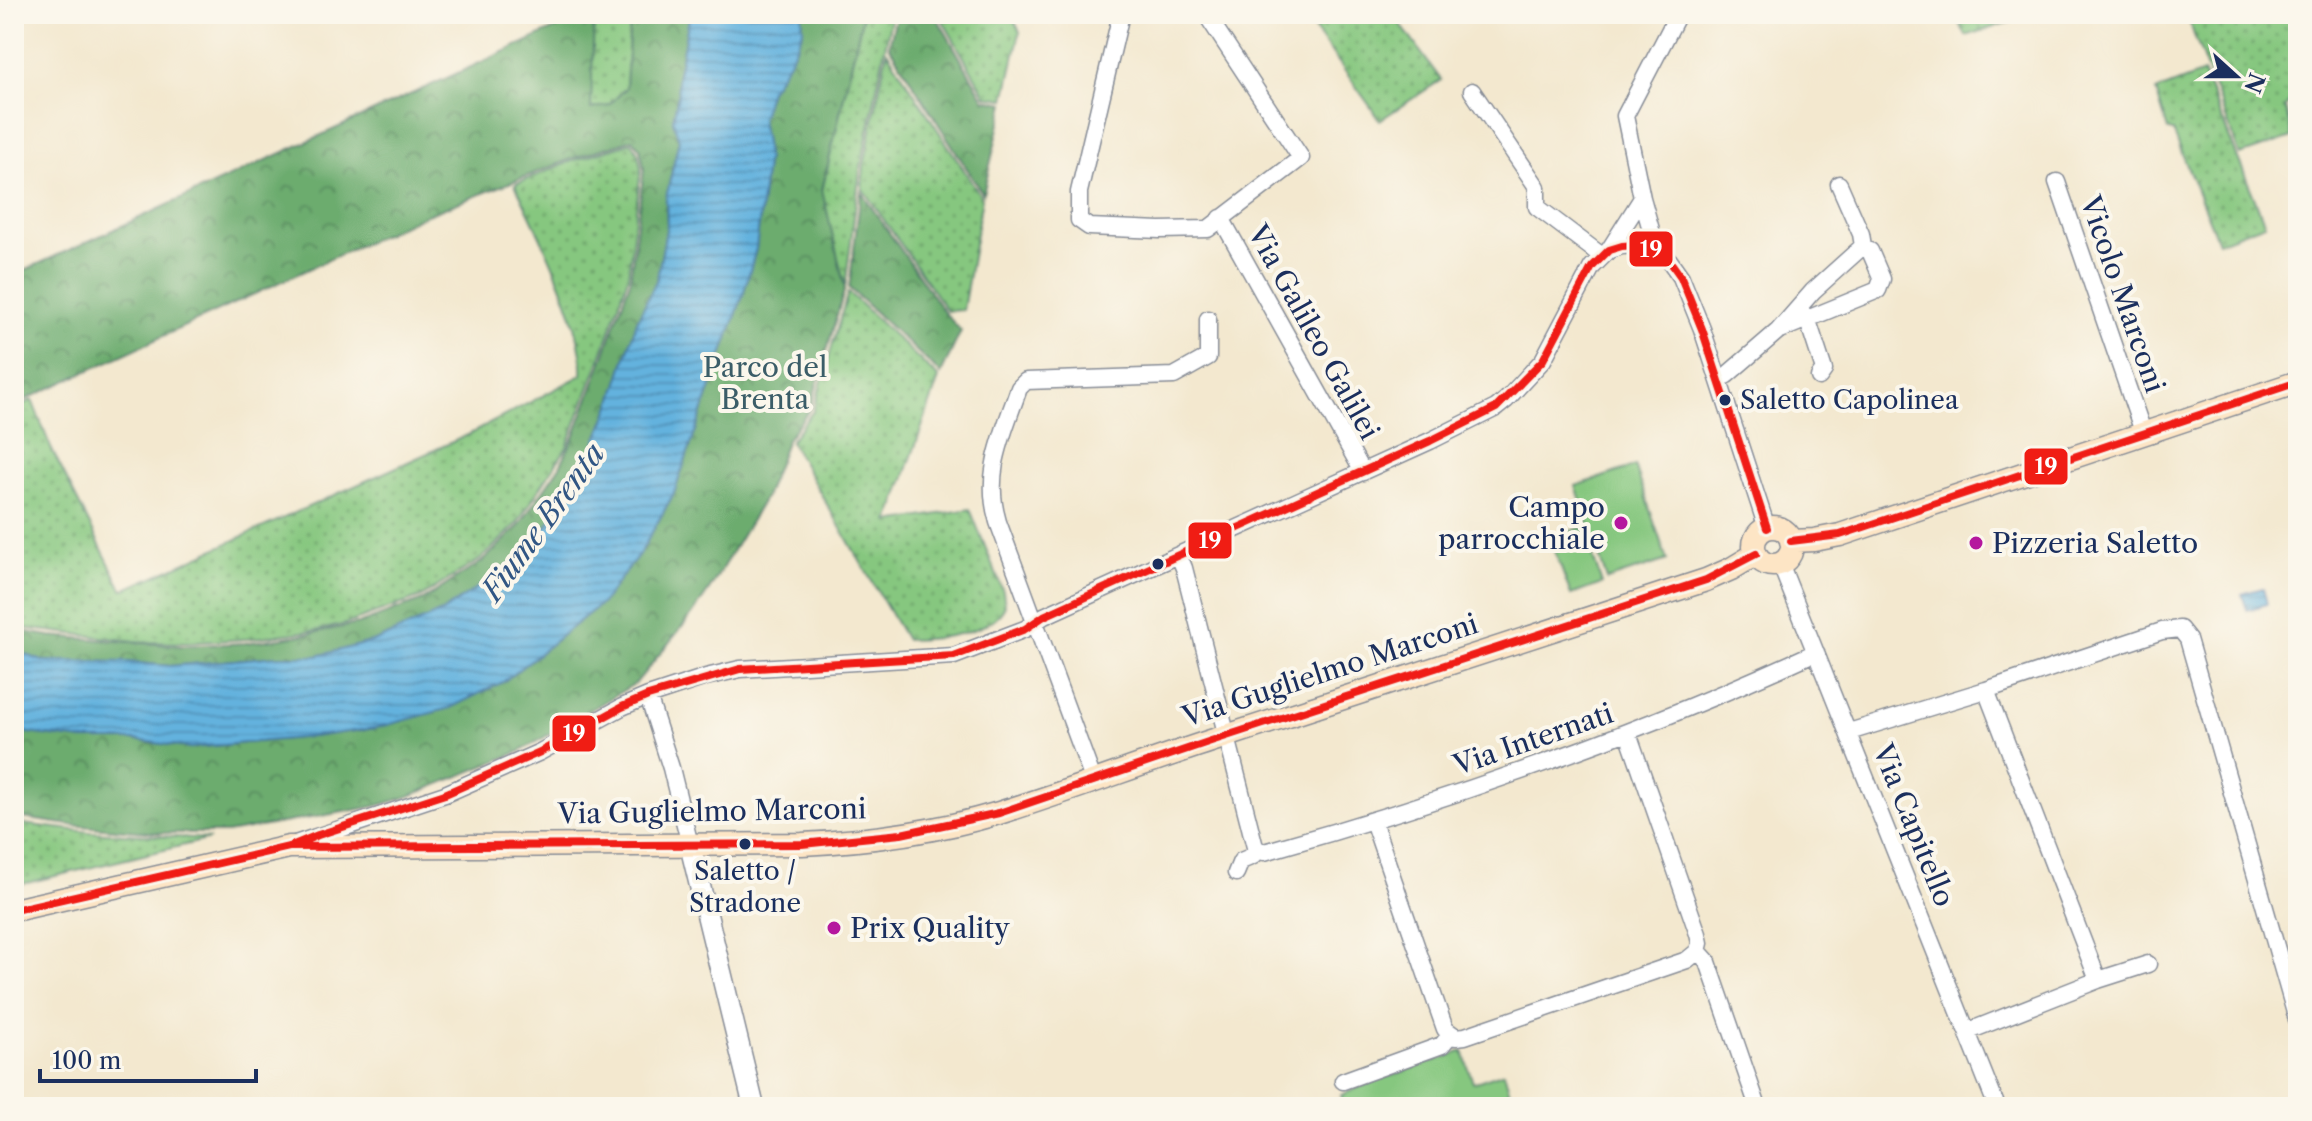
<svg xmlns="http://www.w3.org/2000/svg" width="2312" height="1121" viewBox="0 0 2312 1121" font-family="'Libre Caslon Text',serif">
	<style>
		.grass { fill: url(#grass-dots); stroke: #507b6e; stroke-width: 2 }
		.forest { fill: url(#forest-crowns); stroke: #446e66; stroke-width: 2 }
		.garden { fill: #86c77f; stroke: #507b6e; stroke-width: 2 }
		.water { fill: url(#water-rules); stroke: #3f709e; stroke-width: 2 }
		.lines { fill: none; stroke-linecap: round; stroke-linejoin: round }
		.minor-casing { stroke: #878c96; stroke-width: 19 }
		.tertiary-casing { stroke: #878c96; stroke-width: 23 }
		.secondary-casing { stroke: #878c96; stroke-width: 25 }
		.minor { stroke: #fff; stroke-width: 16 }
		.tertiary { stroke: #fff; stroke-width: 20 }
		.secondary { stroke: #fde5c5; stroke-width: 22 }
		.bus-1-casing { stroke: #fbf7ec; stroke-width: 14 }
		.bus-1 { stroke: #f01d14; stroke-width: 8 }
		.bus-dot { fill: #1b2f5e; stroke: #fbf7ec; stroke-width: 3 }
		.poi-dot { fill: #b5179e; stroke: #fbf7ec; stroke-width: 3 }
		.labels { text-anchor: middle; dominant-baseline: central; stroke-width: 8; stroke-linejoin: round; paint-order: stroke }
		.bus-label { font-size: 26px; fill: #1b2f5e; stroke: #fbf7ec; text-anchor: start }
		.street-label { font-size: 28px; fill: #1b2f5e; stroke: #fbf7ec }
		.park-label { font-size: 28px; fill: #3b5d68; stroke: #fbf7ec }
		.poi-label { font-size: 28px; fill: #1b2f5e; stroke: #fbf7ec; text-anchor: start }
		.water-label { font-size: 30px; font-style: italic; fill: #315684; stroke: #fbf7ec }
		.line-badge { stroke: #fbf7ec; stroke-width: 3 }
		.badge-label { font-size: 22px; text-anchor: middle; font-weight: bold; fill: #fff }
	</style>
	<defs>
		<pattern id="grass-dots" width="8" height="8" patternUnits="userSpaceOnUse" patternTransform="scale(2)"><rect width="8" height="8" fill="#86c77f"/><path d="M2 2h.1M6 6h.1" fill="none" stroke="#6da26b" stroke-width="1.8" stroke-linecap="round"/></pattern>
		<pattern id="forest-crowns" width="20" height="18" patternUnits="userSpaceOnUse" patternTransform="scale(2)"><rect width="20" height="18" fill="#6cac6e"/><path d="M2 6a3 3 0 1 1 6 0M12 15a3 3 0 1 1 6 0" fill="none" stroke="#588c5e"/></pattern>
		<pattern id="water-rules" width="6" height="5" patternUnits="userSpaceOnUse" patternTransform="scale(2)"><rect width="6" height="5" fill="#63b2de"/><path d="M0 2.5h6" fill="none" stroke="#5191b7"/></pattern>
	</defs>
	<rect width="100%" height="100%" fill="#fbf7ec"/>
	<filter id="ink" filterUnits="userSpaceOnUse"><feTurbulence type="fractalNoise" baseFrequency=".0125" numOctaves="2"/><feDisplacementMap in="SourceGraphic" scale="16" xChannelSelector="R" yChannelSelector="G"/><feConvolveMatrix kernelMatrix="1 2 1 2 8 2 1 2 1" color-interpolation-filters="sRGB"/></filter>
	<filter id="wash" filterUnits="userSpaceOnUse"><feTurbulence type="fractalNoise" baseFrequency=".006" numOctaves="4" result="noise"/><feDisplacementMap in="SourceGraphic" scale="32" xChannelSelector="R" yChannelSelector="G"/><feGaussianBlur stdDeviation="1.8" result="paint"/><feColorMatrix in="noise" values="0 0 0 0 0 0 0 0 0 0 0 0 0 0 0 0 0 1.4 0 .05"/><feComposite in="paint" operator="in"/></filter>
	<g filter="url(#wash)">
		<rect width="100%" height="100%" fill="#f3e8cf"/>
		<path class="grass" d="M594 14H626L630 18 626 88 609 105 590 109Z
			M863 14H892L860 171 845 288 822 191Z
			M939 14H1011L1020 32 1005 99 986 96Z
			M1304 14H1393L1441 80 1380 120Z
			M1955 14H2035L1966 36Z
			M2186 14 2298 16V95L2285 107 2292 137 2240 155Z
			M887 51 982 198 963 310 947 311 862 188 864 165Z
			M2203 73 2265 224 2218 242 2173 131 2168 130 2156 91Z
			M632 142 638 153 641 168 628 277 604 349 567 447 516 525 481 559 421 597 346 624 319 630 247 639 184 643 144 642 14 627V408L32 400 51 448 122 589H126L470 434 582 375C585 324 538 231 515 184L572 161Z
			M848 292 939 378 889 522 970 509 1003 591 1005 606C992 634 934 640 906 640L790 441 813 411Z
			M14 823 90 832 210 839 14 886Z"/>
		<path class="forest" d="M587 14H594L591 109 609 105 626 88 630 19 626 14H690L677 78 678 95 673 120 679 140 666 198 667 225 657 279 637 321 611 405 591 454 570 495 525 555 442 612 375 641 317 656H277L170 666 127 662 42 661 14 650V630L50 636 183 646 245 643 302 635 358 624 423 600 483 561 518 527 560 466 574 437 602 362 630 281 644 169 640 149 633 139 571 159 419 218 14 405V275Z
			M802 14H863L822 190 845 288 810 409 787 439 766 495 711 587 692 615 636 683 521 751 410 796 377 806 227 833H157L70 825 14 817V731L84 740H134L191 748 311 737 376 728 503 682 602 603 642 550 674 493 743 295 756 249 767 156 761 119 770 90 790 60 803 31Z
			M901 14H935L984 99 1005 103 983 194 889 46 896 17Z
			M861 192 944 312 961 331 941 374 849 288Z"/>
		<path class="garden" d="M1635 466 1667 560 1607 580 1576 486Z
			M1583 527 1602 584 1571 595 1550 538Z
			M1463 1051 1473 1083 1504 1072 1514 1107H1344L1341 1095 1372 1082Z"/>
		<path class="water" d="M690 14H802L803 31 790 60 770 90 761 119 767 155 756 249 743 295 674 493 642 550 602 603 503 682 450 708 376 728 311 737 191 748 134 740H84L14 731V650L42 661 127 662 170 666 277 656H317L375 641 442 612 525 555 570 495 591 454 611 405 637 321 657 279 667 225 666 198 679 140 673 120 678 95 677 78Z
			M2263 588 2267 604 2247 610 2242 594Z"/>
	</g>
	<g filter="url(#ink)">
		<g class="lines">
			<g class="minor-casing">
				<path id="minor" d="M1121 14 1079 192V220L1089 227 1160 230 1208 229 1301 158 1206 14
					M1472 91 1537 187V207L1602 256
					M2057 182 2140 423
					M1642 198 1657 251
					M1221 218 1363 472
					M1609 250 1642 198 1625 116 1678 14
					M1802 312 1810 327 1824 370 1819 377
					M1778 331 1878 290 1882 279 1870 251 1863 246 1861 234 1839 184
					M1719 379 1727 375 1778 331 1813 291 1863 246
					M1179 556 1184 568 1255 847 1259 850
					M1780 563 1997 1107
					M1986 690 2098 980
					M648 696 671 768 690 845
					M1849 732 1986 690 2162 631 2180 629 2188 639 2298 1023
					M1628 733 1698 934 1700 943 1698 951
					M1094 782 998 522C983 473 1003 435 1019 388L1026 381 1174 376 1208 357V319
					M1373 821 1445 1029 1456 1037 1465 1036 1687 960 1698 951
					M295 844 445 794 540 752 622 707 648 696 706 677 740 669 954 656 1025 629 1044 616 1430 441 1496 408 1506 400 1543 360 1592 267 1609 250 1622 246 1637 245 1657 251 1669 260 1681 277 1702 329 1767 528
					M1236 873 1241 861 1253 856 1259 850 1264 852C1454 799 1638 734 1816 652
					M1698 951 1708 962 1758 1107
					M1969 1031 2098 980 2148 964
					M1343 1081 1442 1045 1451 1034"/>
			</g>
			<g class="tertiary-casing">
				<path id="tertiary" d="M690 845 754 1107"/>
			</g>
			<g class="secondary-casing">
				<path id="secondary" d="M1754 546a19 19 0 1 1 38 0a19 19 0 1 1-38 0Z
					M1791 541 1814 540 1840 535 2298 382
					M14 910 289 847 802 844C868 841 935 832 999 813 1070 791 1140 764 1211 741 1376 688 1540 633 1706 580L1731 569 1756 554"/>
			</g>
			<use href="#minor" class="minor"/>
			<use href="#tertiary" class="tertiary"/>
			<use href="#secondary" class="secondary"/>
			<g class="bus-1-casing">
				<path id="bus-1" d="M1791 541 1840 535 2298 382
					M289 847 318 835 445 794 540 752 622 707 648 696 740 669 954 656 1025 629 1044 616 1430 441 1496 408 1543 360 1592 267 1609 250 1622 246 1637 245 1657 251 1669 260 1681 277 1702 329 1767 528
					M14 910 289 847 802 844 901 834 999 813 1211 741 1706 580 1756 554"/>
			</g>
			<use href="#bus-1" class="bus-1"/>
		</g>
	</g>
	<g class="bus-dot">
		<circle cx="1725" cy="400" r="7"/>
		<circle cx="1158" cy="564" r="7"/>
		<circle cx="745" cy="844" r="7"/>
	</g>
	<g class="poi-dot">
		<circle cx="1621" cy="523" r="8"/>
		<circle cx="1976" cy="543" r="8"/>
		<circle cx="834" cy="928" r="8"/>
	</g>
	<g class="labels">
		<g class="bus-label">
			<text x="1740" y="400">Saletto Capolinea</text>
			<text x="745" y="871" text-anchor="middle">Saletto /<tspan x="745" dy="32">Stradone</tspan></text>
		</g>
		<g class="street-label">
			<text transform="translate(2123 294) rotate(71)">Vicolo Marconi</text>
			<text transform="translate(1314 332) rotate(61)">Via Galileo Galilei</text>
			<text transform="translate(1330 670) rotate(-18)">Via Guglielmo Marconi</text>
			<text transform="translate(1533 739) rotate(-19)">Via Internati</text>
			<text transform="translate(712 811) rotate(-1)">Via Guglielmo Marconi</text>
			<text transform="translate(1914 825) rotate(68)">Via Capitello</text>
		</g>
		<g class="park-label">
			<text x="765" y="367">Parco del<tspan x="765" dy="32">Brenta</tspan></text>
		</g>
		<g class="poi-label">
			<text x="1605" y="507" text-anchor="end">Campo<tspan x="1605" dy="32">parrocchiale</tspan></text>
			<text x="1992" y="543">Pizzeria Saletto</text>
			<text x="850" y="928">Prix Quality</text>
		</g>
		<g class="water-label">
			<text transform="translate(543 522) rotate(-54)">Fiume Brenta</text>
		</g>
	</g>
	<g class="line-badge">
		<rect x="1628" y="230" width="46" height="38" rx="8" fill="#f01d14"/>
		<rect x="2023" y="447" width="46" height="39" rx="8" fill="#f01d14"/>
		<rect x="1187" y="521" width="46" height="39" rx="8" fill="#f01d14"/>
		<rect x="551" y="714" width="46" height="39" rx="8" fill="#f01d14"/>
	</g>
	<g class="badge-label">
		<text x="1651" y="257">19</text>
		<text x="2046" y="474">19</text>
		<text x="1210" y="548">19</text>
		<text x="574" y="741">19</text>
	</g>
	<rect width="2312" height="1121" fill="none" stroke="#fbf7ec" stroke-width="48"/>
	<g transform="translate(2236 76) rotate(111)" stroke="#fbf7ec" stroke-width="6" paint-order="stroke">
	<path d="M0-6L14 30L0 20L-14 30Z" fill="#1b2f5e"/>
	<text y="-12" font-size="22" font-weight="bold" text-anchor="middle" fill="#1b2f5e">N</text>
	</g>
	<path d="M40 1069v12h216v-12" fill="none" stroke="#1b2f5e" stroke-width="4"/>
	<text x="52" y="1069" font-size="24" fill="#1b2f5e" stroke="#fbf7ec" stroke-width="6" paint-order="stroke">100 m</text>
</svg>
